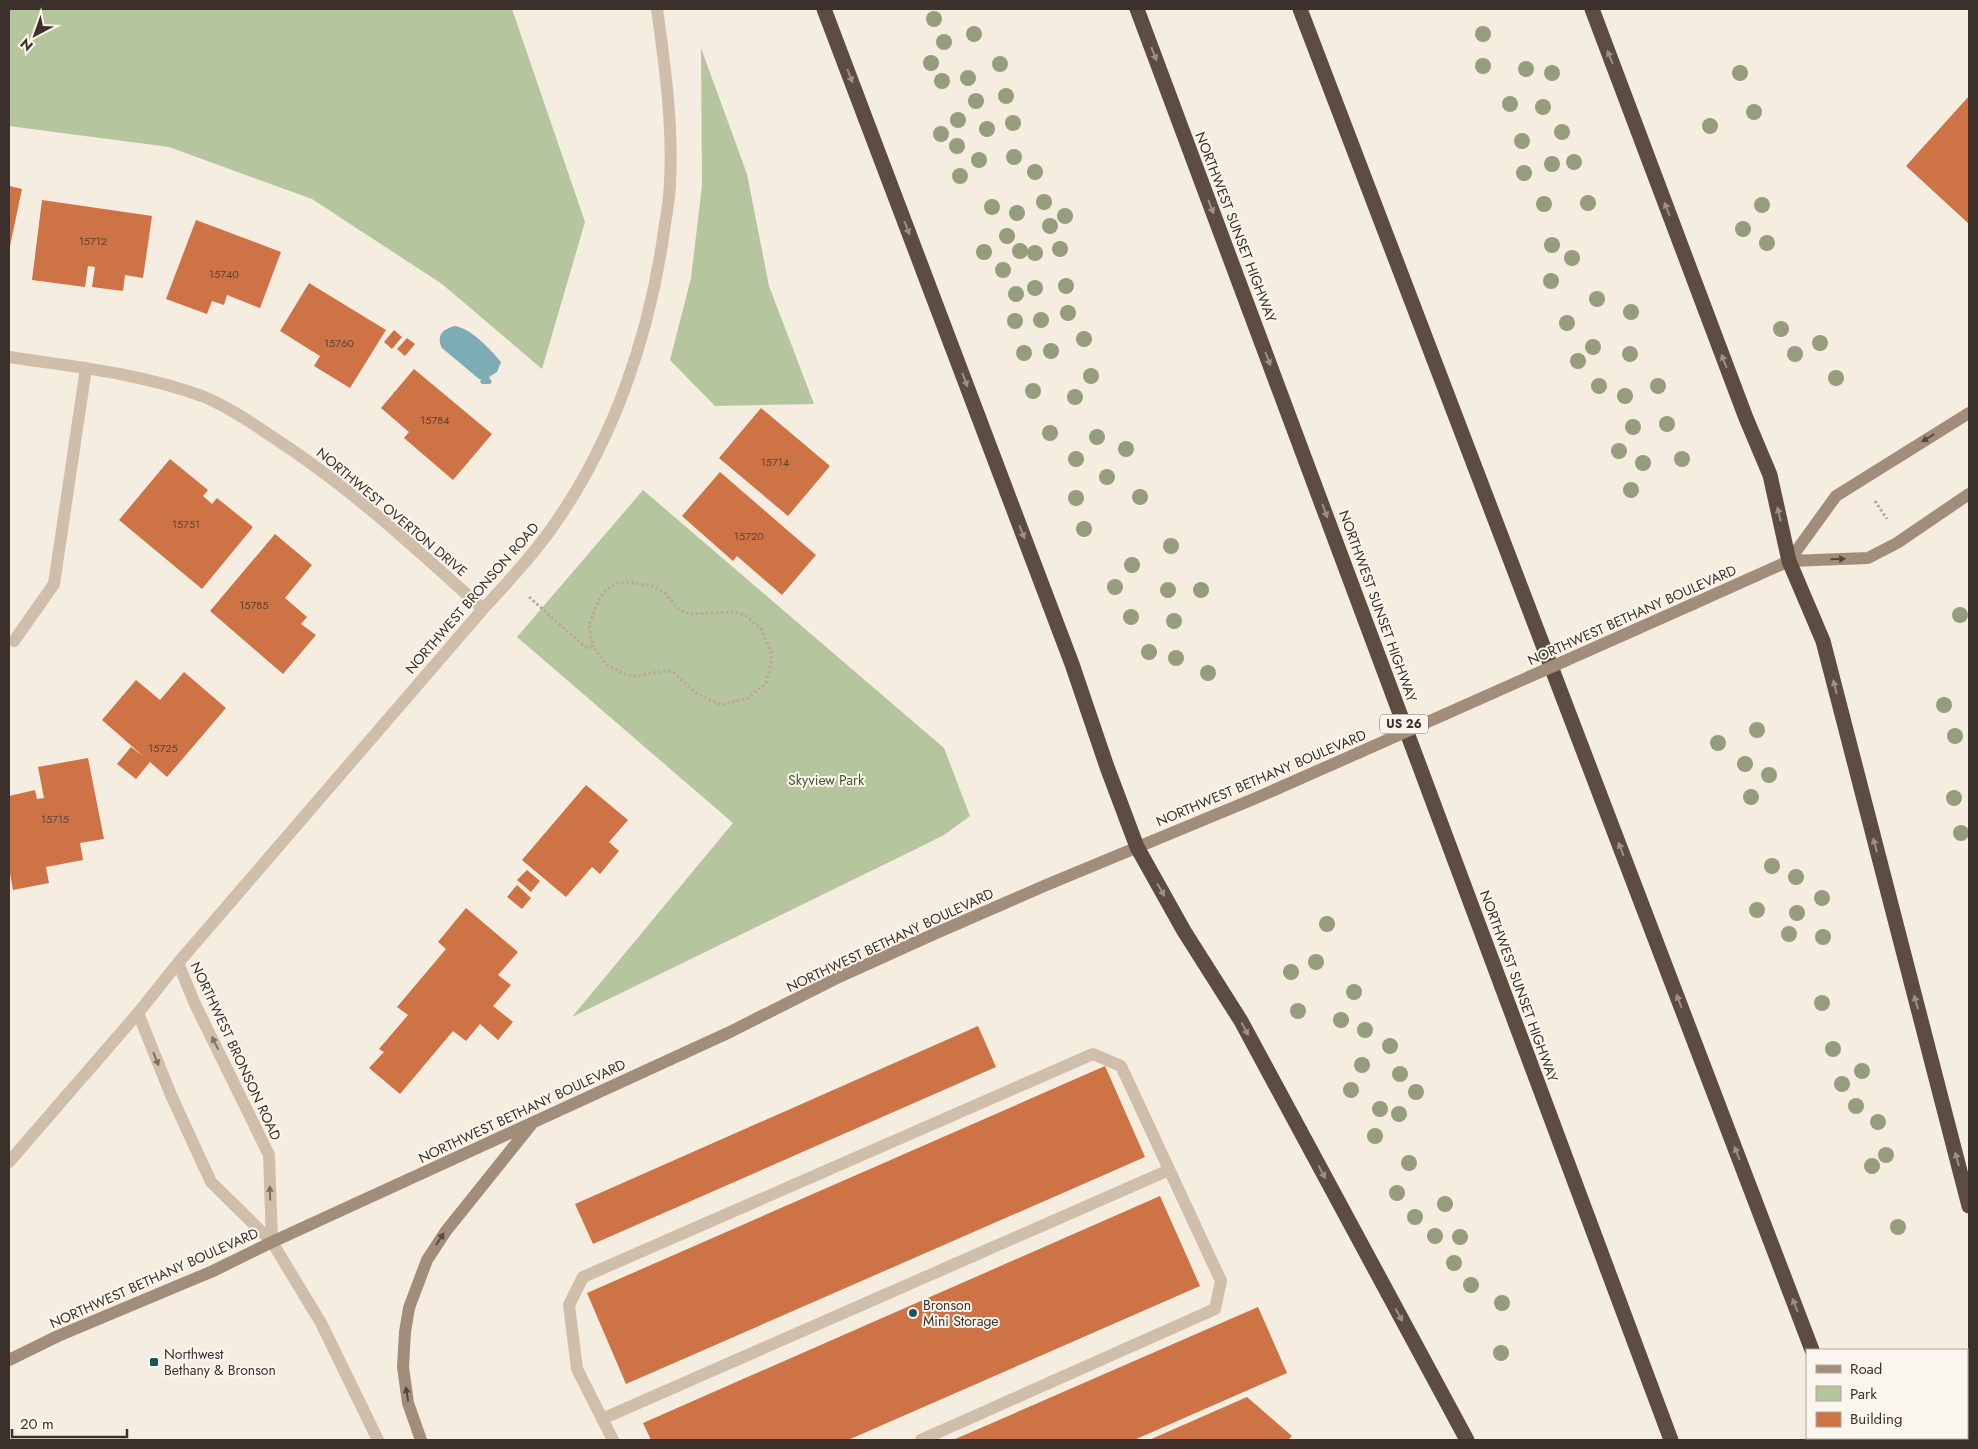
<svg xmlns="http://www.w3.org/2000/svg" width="1978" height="1449" viewBox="0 0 1978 1449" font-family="Jost,sans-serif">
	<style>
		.green { fill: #b5c59e }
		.water { fill: #7dacb4 }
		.building { fill: #cd7346 }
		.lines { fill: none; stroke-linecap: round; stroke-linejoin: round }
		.path { stroke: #baa894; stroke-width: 3; stroke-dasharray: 2.5 2.5; stroke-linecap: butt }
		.service { stroke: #cebeaa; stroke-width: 12 }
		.minor { stroke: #cebeaa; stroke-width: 12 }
		.tertiary { stroke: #cebeaa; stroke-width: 12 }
		.secondary { stroke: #a28d7b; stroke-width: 12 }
		.motorway { stroke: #5d4c41; stroke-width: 15 }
		.secondary-bridge { stroke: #a28d7b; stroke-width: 12 }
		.tree { fill: #959d7d }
		.oneway { fill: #9c9086 }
		.oneway2 { fill: #55483e }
		.oneway3 { fill: #7d7064 }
		.poi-dot { fill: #1c5560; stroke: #fbf6ed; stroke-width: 2 }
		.labels { text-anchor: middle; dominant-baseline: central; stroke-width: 4; stroke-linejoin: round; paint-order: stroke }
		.number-label { font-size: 11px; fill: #604231 }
		.shield { fill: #fbf6ed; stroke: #756c64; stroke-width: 1 }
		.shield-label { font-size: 12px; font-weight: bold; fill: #3b312a }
		.street-label { font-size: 14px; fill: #3b312a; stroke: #fbf6ed }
		.park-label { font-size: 14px; fill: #465b2c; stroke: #fbf6ed }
		.poi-label { font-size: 14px; fill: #3b312a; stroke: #fbf6ed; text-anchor: start }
	</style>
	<rect width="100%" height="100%" fill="#f5ede0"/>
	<path class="green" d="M9 9H512L585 222 542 369 442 284 312 199 169 147 9 126Z
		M701 48 747 174 769 286 814 404 715 406 670 360 691 278 702 186Z
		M643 490 944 748 970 816 944 835 916 849 572 1017 733 823 517 637Z"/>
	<path class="water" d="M455 326C472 329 490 349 501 362L497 372 489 377 492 382 490 384H482L480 382 481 379H479L442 348C436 335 443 329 455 326Z"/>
	<path class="building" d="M1969 96V224L1906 166Z
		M9 186 22 189 10 246H9Z
		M42 200 152 216 143 278 125 275 123 291 92 287 95 267 88 266 85 287 32 280Z
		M196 220 281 252 260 308 227 295 224 305 212 301 207 314 166 299Z
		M309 283 386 330 350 388 314 366 320 356 280 331Z
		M394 330 402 337 392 349 384 342Z
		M407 338 415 344 405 356 397 349Z
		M414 369 492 434 453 480 404 438 409 432 381 408Z
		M761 408 830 466 788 516 719 458Z
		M170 459 208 490 203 496 212 504 217 498 253 527 202 589 119 520Z
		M720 472 816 555 782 595 737 556 733 561 682 516Z
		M275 534 312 565 285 598 307 617 301 624 316 635 283 674 210 611Z
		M184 672 226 708 167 777 150 762 136 779 117 764 131 747 143 756 102 720 136 680 160 700Z
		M88 758 104 839 80 843 83 860 46 867 49 883 13 890 9 868V796L35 790 37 799 44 798 38 767Z
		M586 785 628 820 609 842 619 851 600 874 592 867 566 897 522 860Z
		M527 870 540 881 531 892 517 880Z
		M517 885 531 898 522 909 507 897Z
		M466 908 518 952 498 975 511 985 493 1006 513 1022 498 1040 480 1024 466 1041 453 1031 400 1094 369 1068 384 1052 379 1049 408 1015 397 1007 446 949 438 942Z
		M978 1026 996 1067 593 1244 575 1204Z
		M1105 1066 1145 1157 626 1384 587 1293Z
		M1160 1196 1200 1286 848 1440H651L643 1423Z
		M1258 1307 1287 1373 1134 1440H953Z
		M1247 1397 1292 1436 1288 1440H1149Z"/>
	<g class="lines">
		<path class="path" d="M1875 501 1887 519
			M529 597 585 647H593L607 665 624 674 635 676 664 671 673 672 696 693 721 705 748 698 766 683 771 664V652L761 629 745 615 733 612 690 614 680 610 664 592 652 586 627 582 618 583 606 590 599 599 589 625 593 647"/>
		<path class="service" d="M602 1419 1169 1170
			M613 1440 577 1369 569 1305 583 1277 1093 1054 1121 1066 1221 1281 1215 1309 921 1440"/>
		<path class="minor" d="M9 357C74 367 140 373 202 396 227 406 252 423 274 438 350 487 416 549 483 609
			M14 641 54 584 86 368
			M178 963 195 1004 269 1155 272 1242
			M138 1013 171 1095 211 1182 272 1242
			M9 1162 138 1013 178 963 483 609C508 582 533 555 554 525 613 441 648 339 663 238 665 220 670 200 670 182 673 124 665 66 657 9"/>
		<path class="tertiary" d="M272 1242 321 1323 378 1440"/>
		<path class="secondary" d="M1789 561 1836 496 1969 413
			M1693 604 1789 561 1868 558 1897 543 1969 494
			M9 1360 58 1336 213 1271 272 1242 730 1032 839 977 934 934 1044 886 1256 798 1358 753
			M421 1440 408 1403 403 1367 405 1332 409 1308 427 1260 446 1231 531 1125"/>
		<path class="motorway" d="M824 9 1072 664 1107 767 1137 847 1184 931 1241 1021 1467 1440
			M1137 9 1671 1440
			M1300 9 1812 1350
			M1592 9 1746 418 1770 475 1789 561 1823 641 1969 1206
			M1846 1438 1847 1440"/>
		<path class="secondary-bridge" d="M1358 753 1693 604"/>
	</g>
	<g class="tree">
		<circle cx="934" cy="19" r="8"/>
		<circle cx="974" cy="34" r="8"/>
		<circle cx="1483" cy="34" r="8"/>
		<circle cx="944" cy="42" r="8"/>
		<circle cx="931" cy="63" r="8"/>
		<circle cx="1000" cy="64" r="8"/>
		<circle cx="1483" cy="66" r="8"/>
		<circle cx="1526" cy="69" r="8"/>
		<circle cx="1552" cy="73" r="8"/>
		<circle cx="1740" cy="73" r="8"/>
		<circle cx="968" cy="78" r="8"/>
		<circle cx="942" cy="81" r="8"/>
		<circle cx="1006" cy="96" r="8"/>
		<circle cx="976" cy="101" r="8"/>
		<circle cx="1510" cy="104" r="8"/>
		<circle cx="1543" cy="107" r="8"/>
		<circle cx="1754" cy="112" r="8"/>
		<circle cx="958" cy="120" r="8"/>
		<circle cx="1013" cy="123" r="8"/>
		<circle cx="1710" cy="126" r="8"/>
		<circle cx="987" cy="129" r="8"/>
		<circle cx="1562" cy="132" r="8"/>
		<circle cx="941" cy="134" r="8"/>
		<circle cx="1522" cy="141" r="8"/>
		<circle cx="957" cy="146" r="8"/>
		<circle cx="1014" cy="157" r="8"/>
		<circle cx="979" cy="160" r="8"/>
		<circle cx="1574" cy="162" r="8"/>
		<circle cx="1552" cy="164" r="8"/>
		<circle cx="1035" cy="172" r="8"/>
		<circle cx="1524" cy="173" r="8"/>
		<circle cx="960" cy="176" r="8"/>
		<circle cx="1044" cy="202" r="8"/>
		<circle cx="1588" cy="203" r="8"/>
		<circle cx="1544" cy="204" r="8"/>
		<circle cx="1762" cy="205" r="8"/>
		<circle cx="992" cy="207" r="8"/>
		<circle cx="1017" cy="213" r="8"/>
		<circle cx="1065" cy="216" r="8"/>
		<circle cx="1050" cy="226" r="8"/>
		<circle cx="1743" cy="229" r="8"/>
		<circle cx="1007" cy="236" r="8"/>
		<circle cx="1767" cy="243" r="8"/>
		<circle cx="1552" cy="245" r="8"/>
		<circle cx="1060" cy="249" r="8"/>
		<circle cx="1020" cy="251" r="8"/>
		<circle cx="984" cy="252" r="8"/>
		<circle cx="1035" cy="253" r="8"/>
		<circle cx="1572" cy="258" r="8"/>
		<circle cx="1003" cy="270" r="8"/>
		<circle cx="1551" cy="281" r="8"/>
		<circle cx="1066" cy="286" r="8"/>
		<circle cx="1035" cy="288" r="8"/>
		<circle cx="1016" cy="294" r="8"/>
		<circle cx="1597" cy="299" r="8"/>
		<circle cx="1631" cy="312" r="8"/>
		<circle cx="1068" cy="313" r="8"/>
		<circle cx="1041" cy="320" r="8"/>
		<circle cx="1015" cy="321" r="8"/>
		<circle cx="1567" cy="323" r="8"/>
		<circle cx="1781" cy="329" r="8"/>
		<circle cx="1084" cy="339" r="8"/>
		<circle cx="1820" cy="343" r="8"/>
		<circle cx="1593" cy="347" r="8"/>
		<circle cx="1051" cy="351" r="8"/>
		<circle cx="1024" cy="353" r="8"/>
		<circle cx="1630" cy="354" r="8"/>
		<circle cx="1795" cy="354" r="8"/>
		<circle cx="1578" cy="361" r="8"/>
		<circle cx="1091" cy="376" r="8"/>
		<circle cx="1836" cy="378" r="8"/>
		<circle cx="1599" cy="386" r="8"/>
		<circle cx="1658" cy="386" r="8"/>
		<circle cx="1033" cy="391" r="8"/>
		<circle cx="1625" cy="396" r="8"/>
		<circle cx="1075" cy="397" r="8"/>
		<circle cx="1667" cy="424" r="8"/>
		<circle cx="1633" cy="427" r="8"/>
		<circle cx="1050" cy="433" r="8"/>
		<circle cx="1097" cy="437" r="8"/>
		<circle cx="1126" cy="449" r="8"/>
		<circle cx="1619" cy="451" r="8"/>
		<circle cx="1076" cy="459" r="8"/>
		<circle cx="1682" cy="459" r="8"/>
		<circle cx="1643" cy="463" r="8"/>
		<circle cx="1107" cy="477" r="8"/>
		<circle cx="1631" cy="490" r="8"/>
		<circle cx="1140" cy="497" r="8"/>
		<circle cx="1076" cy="498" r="8"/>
		<circle cx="1084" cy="529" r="8"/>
		<circle cx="1171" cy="546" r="8"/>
		<circle cx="1132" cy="565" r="8"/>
		<circle cx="1115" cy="587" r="8"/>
		<circle cx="1168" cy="590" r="8"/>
		<circle cx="1201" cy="590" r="8"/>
		<circle cx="1960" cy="615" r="8"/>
		<circle cx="1131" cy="617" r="8"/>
		<circle cx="1174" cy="621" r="8"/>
		<circle cx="1149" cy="652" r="8"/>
		<circle cx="1176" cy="658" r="8"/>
		<circle cx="1208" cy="673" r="8"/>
		<circle cx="1944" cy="705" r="8"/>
		<circle cx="1757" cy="730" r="8"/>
		<circle cx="1955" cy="736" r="8"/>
		<circle cx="1718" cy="743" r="8"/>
		<circle cx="1745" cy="764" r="8"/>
		<circle cx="1769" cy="775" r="8"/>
		<circle cx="1751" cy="797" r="8"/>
		<circle cx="1954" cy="798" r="8"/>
		<circle cx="1961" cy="833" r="8"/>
		<circle cx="1772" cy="866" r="8"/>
		<circle cx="1796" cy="877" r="8"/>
		<circle cx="1822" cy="898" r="8"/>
		<circle cx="1757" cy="910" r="8"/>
		<circle cx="1797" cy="913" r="8"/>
		<circle cx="1327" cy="924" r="8"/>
		<circle cx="1789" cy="934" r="8"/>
		<circle cx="1823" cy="937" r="8"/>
		<circle cx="1316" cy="962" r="8"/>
		<circle cx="1291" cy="972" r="8"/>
		<circle cx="1354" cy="992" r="8"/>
		<circle cx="1822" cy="1003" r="8"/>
		<circle cx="1298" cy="1011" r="8"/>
		<circle cx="1341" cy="1020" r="8"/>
		<circle cx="1365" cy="1030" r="8"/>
		<circle cx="1390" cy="1046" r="8"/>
		<circle cx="1833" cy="1049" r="8"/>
		<circle cx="1362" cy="1065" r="8"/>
		<circle cx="1862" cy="1071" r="8"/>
		<circle cx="1400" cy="1074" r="8"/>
		<circle cx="1842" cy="1084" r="8"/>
		<circle cx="1351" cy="1090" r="8"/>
		<circle cx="1416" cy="1092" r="8"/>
		<circle cx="1856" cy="1106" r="8"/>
		<circle cx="1380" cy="1109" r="8"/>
		<circle cx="1399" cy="1114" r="8"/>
		<circle cx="1878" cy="1122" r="8"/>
		<circle cx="1375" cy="1136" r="8"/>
		<circle cx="1886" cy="1155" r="8"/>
		<circle cx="1409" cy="1163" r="8"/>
		<circle cx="1872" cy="1166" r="8"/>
		<circle cx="1397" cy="1193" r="8"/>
		<circle cx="1445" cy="1204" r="8"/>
		<circle cx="1415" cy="1217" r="8"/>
		<circle cx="1898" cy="1227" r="8"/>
		<circle cx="1435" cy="1236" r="8"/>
		<circle cx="1460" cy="1237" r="8"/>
		<circle cx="1454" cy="1263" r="8"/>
		<circle cx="1471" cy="1285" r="8"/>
		<circle cx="1502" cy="1303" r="8"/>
		<circle cx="1501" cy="1353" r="8"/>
	</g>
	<defs><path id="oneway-solid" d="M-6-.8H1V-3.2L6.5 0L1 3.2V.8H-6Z" transform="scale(1.25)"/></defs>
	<g class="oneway">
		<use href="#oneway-solid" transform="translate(1154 54) rotate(69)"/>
		<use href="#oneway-solid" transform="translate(1610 57) rotate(-111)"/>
		<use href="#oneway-solid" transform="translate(850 76) rotate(69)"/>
		<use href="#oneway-solid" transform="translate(1211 207) rotate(69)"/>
		<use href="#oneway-solid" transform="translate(1667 209) rotate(-111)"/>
		<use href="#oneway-solid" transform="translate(907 228) rotate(69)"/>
		<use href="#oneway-solid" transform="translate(1268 359) rotate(69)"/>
		<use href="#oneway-solid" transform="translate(1724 361) rotate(-111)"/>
		<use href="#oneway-solid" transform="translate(965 380) rotate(69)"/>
		<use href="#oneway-solid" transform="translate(1325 511) rotate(70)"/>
		<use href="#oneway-solid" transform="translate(1779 514) rotate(-103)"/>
		<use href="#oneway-solid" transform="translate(1022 532) rotate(69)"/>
		<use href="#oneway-solid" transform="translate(1835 687) rotate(-104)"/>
		<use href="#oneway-solid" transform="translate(1875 845) rotate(-105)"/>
		<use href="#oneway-solid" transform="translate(1621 849) rotate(-111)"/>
		<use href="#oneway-solid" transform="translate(1161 890) rotate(60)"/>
		<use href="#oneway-solid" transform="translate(1679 1001) rotate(-111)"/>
		<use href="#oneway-solid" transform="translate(1916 1002) rotate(-105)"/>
		<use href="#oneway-solid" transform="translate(1245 1029) rotate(62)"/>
		<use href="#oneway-solid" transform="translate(1737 1153) rotate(-111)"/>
		<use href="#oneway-solid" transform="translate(1957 1159) rotate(-105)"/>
		<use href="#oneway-solid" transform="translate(1322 1172) rotate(62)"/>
		<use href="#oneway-solid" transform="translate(1795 1305) rotate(-111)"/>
		<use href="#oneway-solid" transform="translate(1399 1315) rotate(62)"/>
	</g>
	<g class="oneway2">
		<use href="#oneway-solid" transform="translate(1928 438) rotate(148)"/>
		<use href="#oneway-solid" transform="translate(1838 559) rotate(-2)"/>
		<use href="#oneway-solid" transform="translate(440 1239) rotate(-57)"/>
		<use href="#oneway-solid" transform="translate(407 1394) rotate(-99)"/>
	</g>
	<g class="oneway3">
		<use href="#oneway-solid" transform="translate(215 1043) rotate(-117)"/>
		<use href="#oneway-solid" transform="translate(156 1059) rotate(68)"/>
		<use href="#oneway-solid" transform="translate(270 1193) rotate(-92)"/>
	</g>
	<g class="poi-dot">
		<circle cx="913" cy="1313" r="5"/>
		<rect x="149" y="1357" width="10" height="10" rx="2.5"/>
	</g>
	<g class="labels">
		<g class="number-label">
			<text x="93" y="241">15712</text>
			<text x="224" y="274">15740</text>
			<text x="339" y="343">15760</text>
			<text x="435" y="420">15784</text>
			<text x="775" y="462">15714</text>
			<text x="186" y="524">15751</text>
			<text x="749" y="536">15720</text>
			<text x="254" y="605">15785</text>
			<text x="163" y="748">15725</text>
			<text x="55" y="819">15715</text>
		</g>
		<rect class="shield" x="1380" y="714.5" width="48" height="19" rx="4"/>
		<g class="shield-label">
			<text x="1404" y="724">US 26</text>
		</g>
		<g class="street-label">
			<text transform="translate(1236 227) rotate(69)">NORTHWEST SUNSET HIGHWAY</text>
			<text transform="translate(392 512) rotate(40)">NORTHWEST OVERTON DRIVE</text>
			<text transform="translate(472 598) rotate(-49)">NORTHWEST BRONSON ROAD</text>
			<text transform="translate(1378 606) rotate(70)">NORTHWEST SUNSET HIGHWAY</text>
			<text transform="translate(1632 615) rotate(-24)">NORTHWEST BETHANY BOULEVARD</text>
			<text transform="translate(1261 778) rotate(-23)">NORTHWEST BETHANY BOULEVARD</text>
			<text transform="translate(890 940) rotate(-25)">NORTHWEST BETHANY BOULEVARD</text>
			<text transform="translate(1519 986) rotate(70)">NORTHWEST SUNSET HIGHWAY</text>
			<text transform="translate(236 1051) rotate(65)">NORTHWEST BRONSON ROAD</text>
			<text transform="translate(522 1111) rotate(-25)">NORTHWEST BETHANY BOULEVARD</text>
			<text transform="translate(154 1278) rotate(-24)">NORTHWEST BETHANY BOULEVARD</text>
		</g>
		<g class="park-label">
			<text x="826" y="780">Skyview Park</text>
		</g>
		<g class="poi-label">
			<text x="923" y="1305">Bronson<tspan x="923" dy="16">Mini Storage</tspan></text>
			<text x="164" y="1354">Northwest<tspan x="164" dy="16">Bethany &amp; Bronson</tspan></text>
		</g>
	</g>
	<rect width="1978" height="1449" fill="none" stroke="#3b312a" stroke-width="20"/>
	<rect x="1806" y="1349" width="162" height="90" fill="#fbf6ed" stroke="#aea79f"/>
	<rect x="1816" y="1365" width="25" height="8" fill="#a28d7b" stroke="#aea79f"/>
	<text x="1850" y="1374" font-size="15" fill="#3b312a">Road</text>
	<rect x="1816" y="1386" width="25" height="15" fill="#b5c59e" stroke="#aea79f"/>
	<text x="1850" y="1399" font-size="15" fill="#3b312a">Park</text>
	<rect x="1816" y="1412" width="25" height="15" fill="#cd7346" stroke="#aea79f"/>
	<text x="1850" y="1424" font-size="15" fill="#3b312a">Building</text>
	<g transform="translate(35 35) rotate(221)" stroke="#fbf6ed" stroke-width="4" paint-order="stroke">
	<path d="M0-4L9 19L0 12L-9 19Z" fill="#3b312a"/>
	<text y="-8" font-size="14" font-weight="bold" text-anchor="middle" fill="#3b312a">N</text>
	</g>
	<path d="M12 1429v8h115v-8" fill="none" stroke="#3b312a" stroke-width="2.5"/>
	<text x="20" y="1429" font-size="15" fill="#3b312a" stroke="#fbf6ed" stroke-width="4" paint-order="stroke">20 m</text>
</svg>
